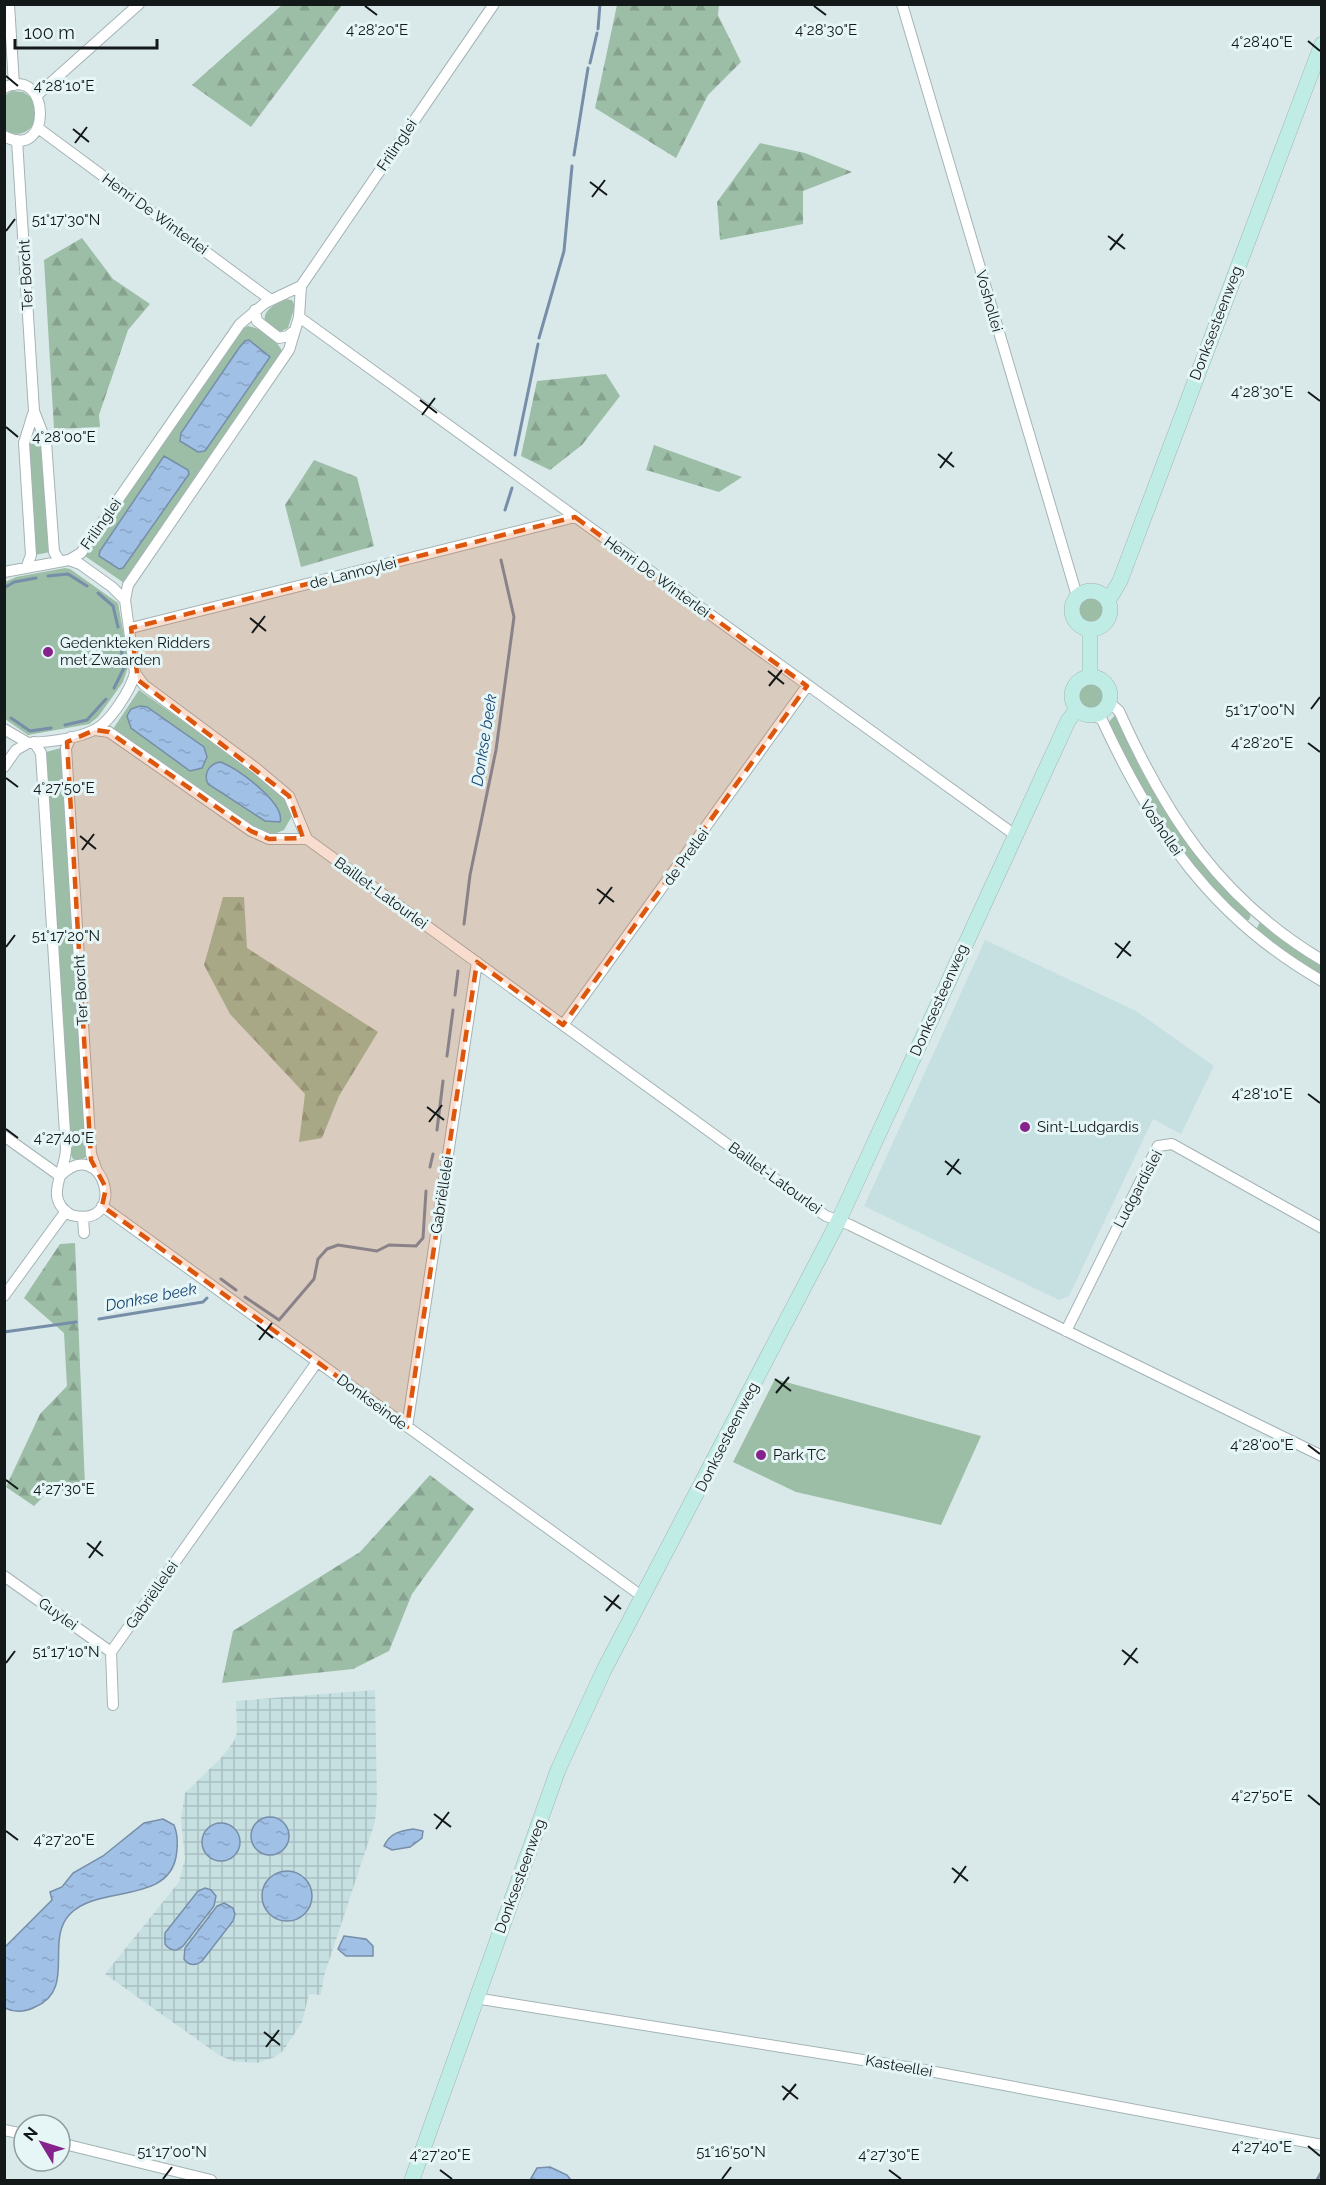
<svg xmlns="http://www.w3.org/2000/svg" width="1326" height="2185" viewBox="0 0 1326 2185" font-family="Raleway,sans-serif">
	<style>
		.built { fill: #c6e0e2 }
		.industrial { fill: url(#industrial-grid) }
		.grass { fill: #9cbda6 }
		.forest { fill: url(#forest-firs) }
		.water { fill: url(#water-ripples); stroke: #768ea8; stroke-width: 1.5 }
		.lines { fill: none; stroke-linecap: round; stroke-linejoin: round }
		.stream { stroke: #768ea8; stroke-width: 3 }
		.street-casing { stroke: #a4b3b5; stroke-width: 12 }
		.secondary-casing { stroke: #a4b3b5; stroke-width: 16 }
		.street { stroke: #fff; stroke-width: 10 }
		.secondary { stroke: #bfede6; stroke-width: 15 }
		.marked { fill: #dd560d; fill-opacity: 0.2; stroke: #dd560d; stroke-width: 4.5; stroke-dasharray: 12 8; stroke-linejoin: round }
		.ticks { fill: none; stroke: #131819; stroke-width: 2 }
		.poi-dot { fill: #86228b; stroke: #e6f6f7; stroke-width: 2 }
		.labels { text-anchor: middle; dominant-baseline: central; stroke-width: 6; stroke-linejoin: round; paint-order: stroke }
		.street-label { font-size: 15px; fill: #131819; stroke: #e6f6f7 }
		.poi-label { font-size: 15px; fill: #131819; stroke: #e6f6f7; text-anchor: start }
		.water-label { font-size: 16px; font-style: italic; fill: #164372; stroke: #e6f6f7 }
		.ticks-label { font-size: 15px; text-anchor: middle; fill: #131819; stroke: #e6f6f7; stroke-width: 6; stroke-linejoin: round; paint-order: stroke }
	</style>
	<defs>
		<pattern id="industrial-grid" width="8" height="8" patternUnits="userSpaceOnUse" patternTransform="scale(1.5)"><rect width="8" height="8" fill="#c6e0e2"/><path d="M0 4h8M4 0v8" fill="none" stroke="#a9bfc1"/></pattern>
		<pattern id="forest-firs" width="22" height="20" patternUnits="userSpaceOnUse" patternTransform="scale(1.5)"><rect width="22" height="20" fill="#9cbda6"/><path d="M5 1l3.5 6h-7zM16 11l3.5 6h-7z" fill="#86a28e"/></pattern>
		<pattern id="water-ripples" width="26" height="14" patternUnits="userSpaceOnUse" patternTransform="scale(1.5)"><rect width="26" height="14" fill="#a0c0e6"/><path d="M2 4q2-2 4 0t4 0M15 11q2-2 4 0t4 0" fill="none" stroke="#89a4c5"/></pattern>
	</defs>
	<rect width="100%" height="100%" fill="#d9e9ea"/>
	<path class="built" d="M985 940 1136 1011 1214 1066 1181 1134 1153 1119 1069 1296 1059 1300 864 1206Z"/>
	<path class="industrial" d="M375 1690 377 1797 375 1822 324 1976 321 1995 309 1994 302 2022 283 2051 275 2057 257 2063 232 2061 219 2055 105 1974 179 1882 185 1859 181 1819 185 1793 221 1758 234 1741 237 1732 236 1701Z"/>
	<path class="grass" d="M12 91 23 92 32 98 37 120C27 134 21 136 5 132V95Z
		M283 299 292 300 295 306 288 328 280 332 265 323C262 310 274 306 283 299Z
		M248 326C261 328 277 340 282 351L124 583 85 556 87 554 241 330Z
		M35 434 41 435 50 552 35 555 29 438Z
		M65 568 70 569 118 603 129 664 123 682 98 717 89 724 28 735 5 719V582L16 577Z
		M1076 610a14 14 0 1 1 28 0a14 14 0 1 1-28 0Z
		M1077 696a14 14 0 1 1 28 0a14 14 0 1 1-28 0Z
		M139 690 252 770 287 801 292 816 284 830 274 834 264 832 233 814 113 729Z
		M1116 714C1147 796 1191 851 1251 914L1249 920H1244L1197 872 1161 825 1108 723Z
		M61 748 87 1156 80 1161 73 1159 70 1153 46 752Z
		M1260 922 1321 965V977L1256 930Z
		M775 1379 981 1436 941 1525 796 1492 733 1462Z"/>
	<path class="forest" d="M282 5H342L251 127 192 85Z
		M617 5H719L718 15 741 62 708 95 676 158 595 108Z
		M760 143 805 153 852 172 803 191V224L720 240 717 202Z
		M82 238 113 279 150 304 128 330 99 415 100 427 54 429 44 260Z
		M606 374 620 396 582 445 550 470 521 456 537 381Z
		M654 445 742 477 719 492 646 470Z
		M314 460 357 477 374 546 301 567 285 505Z
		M223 897H244L247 948 378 1032 339 1096 322 1138 299 1142 305 1094 230 1014 204 965Z
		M75 1243 85 1486 46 1494 34 1506 6 1487 40 1414 67 1386 64 1333 24 1298 60 1244Z
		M430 1475 474 1509 412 1594 389 1651 353 1669 222 1683 233 1631 360 1552Z"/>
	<path class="water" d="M249 340 270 357 205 451 198 452 180 441 181 433 239 348 245 341Z
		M164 456 188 470 189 474 123 568 119 569 99 556 100 551Z
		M140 706 147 707 204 747 207 757 202 768 190 771 131 728 127 716 131 709Z
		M220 762C237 767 286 804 280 822L265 821 208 784C203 774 209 764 220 762Z
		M251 1836a19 19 0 1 1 38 0a19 19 0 1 1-38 0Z
		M163 1819 174 1825C178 1835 178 1846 176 1857 167 1904 98 1885 70 1914 44 1941 77 1989 35 2007 25 2012 15 2013 5 2008V1947L52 1900 50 1892 62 1887 73 1873 103 1856 144 1823Z
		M202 1842a19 19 0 1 1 38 0a19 19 0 1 1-38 0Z
		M413 1829 423 1831 422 1838 410 1847 392 1850 384 1846C390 1833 400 1831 413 1829Z
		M262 1896a25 25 0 1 1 50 0a25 25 0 1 1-50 0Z
		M205 1888 211 1890 216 1896 214 1906 183 1946C177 1952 170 1951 165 1944V1933L198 1891Z
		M224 1903 233 1908 235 1914 233 1921 202 1961C196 1966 189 1966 184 1959L185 1948 217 1906Z
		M344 1936 366 1939 373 1946V1956H346L338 1949Z
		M550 2167 567 2175 571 2180H530L537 2168Z"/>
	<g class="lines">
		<path class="stream" d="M598 29 600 4
			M590 63 597 33
			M574 155 588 68
			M539 338 564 251 572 166
			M515 455 538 344
			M505 510 512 488
			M48 576 68 574 87 586
			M4 588 14 582 36 578
			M98 593 113 606 118 627
			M114 688 124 668 120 640
			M11 718 30 731 51 728
			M65 725 87 720 106 699
			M464 924 470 875 496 750 514 617 501 560
			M455 995 458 971
			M447 1056 453 1010
			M437 1130 443 1081
			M430 1167 433 1154
			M221 1279 236 1290
			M245 1297 279 1320 314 1279 318 1259 327 1249 338 1245 377 1251 389 1245 416 1246 423 1238 426 1191
			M99 1319 203 1302 207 1298
			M4 1332 76 1322
			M1317 2180 1322 2171"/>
		<g class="street-casing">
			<path id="street" d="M9 4 14 85
				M902 4 1077 596
				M4 88C51 64 53 163 4 136
				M36 96 139 4
				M38 128 271 300
				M17 140 34 411 46 442 54 552 59 560
				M255 310 257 321 279 338 288 336 295 330
				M299 317 1015 835
				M69 560 81 553 240 324 265 303 301 286
				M27 566 31 555 24 443 33 414
				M4 572 69 560 80 564 112 587 125 600 135 673C131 689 110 723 94 730 76 739 48 742 28 743L4 729
				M125 600 128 585 289 350 299 317 301 286 494 4
				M131 628 575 517
				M135 673 144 685 257 769 289 796 307 839 826 1216 850 1225 1322 1456
				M1110 703 1119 711C1166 816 1220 899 1322 960
				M1094 715 1102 720C1154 832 1212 918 1322 981
				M95 730 109 732 251 831 269 839H307
				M71 737 66 748 91 1154 97 1171
				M34 742 41 753 66 1149C65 1174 43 1198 71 1215 130 1231 104 1132 60 1176
				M4 767 16 750 28 743
				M563 1025 807 686
				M4 1136 60 1176
				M102 1206 643 1597
				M83 1217 84 1233
				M4 1296 66 1211
				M1066 1331 1158 1146 1172 1144 1322 1228
				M407 1427 477 962
				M4 1576 111 1652
				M111 1652 317 1362
				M111 1652 113 1705
				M475 1998 919 2069 1322 2145
				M4 2130 24 2134
				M60 2143 211 2180"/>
		</g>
		<g class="secondary-casing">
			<path id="secondary" d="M1072 610a19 19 0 1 1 38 0a19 19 0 1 1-38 0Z
				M1108 601 1120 581 1322 44
				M1072 696a19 19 0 1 1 38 0a19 19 0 1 1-38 0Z
				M1090 677V630
				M412 2180 558 1770 604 1670 839 1220 1068 721 1077 709"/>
		</g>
		<use href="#street" class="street"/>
		<use href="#secondary" class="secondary"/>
	</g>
	<path class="marked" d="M575 517 807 686 563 1025 477 962 407 1427 102 1206 106 1188 91 1160 67 742 95 730 109 732 251 831 269 839 303 838 289 796 138 680 131 628Z"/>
	<path class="ticks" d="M365 6 377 15M814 6 826 15M1308 41 1320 51M6 76 18 86M73 129 89 142M75 143 87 127M590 182 607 195M592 197 605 180M6 231 15 219M1108 236 1125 249M1110 250 1123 234M1308 392 1320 401M420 400 437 413M422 415 435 398M6 427 18 437M938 454 954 467M940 468 952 452M250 618 266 631M252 633 265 616M768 671 784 684M769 686 782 670M1311 709 1320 697M1308 743 1320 752M6 778 18 787M80 836 96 849M82 850 94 834M597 889 614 902M599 904 612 887M1115 943 1131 956M6 947 15 935M1117 958 1130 941M1308 1094 1320 1103M427 1107 444 1120M429 1122 442 1105M6 1129 18 1138M945 1161 961 1174M947 1175 959 1159M257 1325 273 1338M259 1340 272 1323M775 1379 791 1391M776 1393 789 1377M1308 1445 1320 1454M6 1480 18 1489M87 1543 103 1556M89 1558 101 1541M604 1596 621 1609M606 1611 619 1595M1122 1650 1138 1663M6 1663 15 1651M1124 1665 1137 1648M1308 1795 1320 1805M434 1814 451 1827M436 1829 449 1812M6 1831 18 1840M952 1868 968 1881M954 1883 966 1866M264 2032 280 2045M266 2047 279 2030M782 2086 798 2099M783 2100 796 2084M1308 2146 1320 2156M440 2170 452 2179M889 2170 901 2179M163 2179 172 2167M722 2179 731 2167"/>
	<g class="poi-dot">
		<circle cx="48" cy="652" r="6"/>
		<circle cx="1025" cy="1127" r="6"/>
		<circle cx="761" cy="1455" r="6"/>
	</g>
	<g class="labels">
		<g class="street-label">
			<text transform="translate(397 145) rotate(-56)">Frilinglei</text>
			<text transform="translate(155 214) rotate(36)">Henri De Winterlei</text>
			<text transform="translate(26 275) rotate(-93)">Ter Borcht</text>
			<text transform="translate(989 301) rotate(74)">Voshollei</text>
			<text transform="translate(1216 323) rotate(-69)">Donksesteenweg</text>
			<text transform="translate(101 524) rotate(-55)">Frilinglei</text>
			<text transform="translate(353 573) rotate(-14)">de Lannoylei</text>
			<text transform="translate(657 577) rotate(36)">Henri De Winterlei</text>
			<text transform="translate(1161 828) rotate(56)">Voshollei</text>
			<text transform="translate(686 857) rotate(-54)">de Pretlei</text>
			<text transform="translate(381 893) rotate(36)">Baillet-Latourlei</text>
			<text transform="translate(81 990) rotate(-93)">Ter Borcht</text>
			<text transform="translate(939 1000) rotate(-66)">Donksesteenweg</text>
			<text transform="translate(775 1178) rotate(36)">Baillet-Latourlei</text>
			<text transform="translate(1138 1189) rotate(-62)">Ludgardislei</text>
			<text transform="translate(442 1195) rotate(-81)">Gabriëllelei</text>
			<text transform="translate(372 1402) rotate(36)">Donkseinde</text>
			<text transform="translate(727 1437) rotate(-63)">Donksesteenweg</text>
			<text transform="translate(152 1595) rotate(-55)">Gabriëllelei</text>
			<text transform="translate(58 1614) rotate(36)">Guylei</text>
			<text transform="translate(520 1876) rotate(-70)">Donksesteenweg</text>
			<text transform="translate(899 2066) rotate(10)">Kasteellei</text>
		</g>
		<g class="poi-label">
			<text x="60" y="643">Gedenkteken Ridders<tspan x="60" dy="17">met Zwaarden</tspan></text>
			<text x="1037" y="1127">Sint-Ludgardis</text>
			<text x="773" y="1455">Park TC</text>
		</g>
		<g class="water-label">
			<text transform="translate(484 740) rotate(-81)">Donkse beek</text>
			<text transform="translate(151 1297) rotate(-11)">Donkse beek</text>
		</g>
	</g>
	<g class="ticks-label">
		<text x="377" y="35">4°28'20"E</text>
		<text x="826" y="35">4°28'30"E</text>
		<text x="1262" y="47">4°28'40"E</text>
		<text x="64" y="91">4°28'10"E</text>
		<text x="66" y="225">51°17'30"N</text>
		<text x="1262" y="397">4°28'30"E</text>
		<text x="64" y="442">4°28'00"E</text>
		<text x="1260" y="715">51°17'00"N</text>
		<text x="1262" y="748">4°28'20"E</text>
		<text x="64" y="793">4°27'50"E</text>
		<text x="66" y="941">51°17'20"N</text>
		<text x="1262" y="1099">4°28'10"E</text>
		<text x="64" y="1143">4°27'40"E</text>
		<text x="1262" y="1450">4°28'00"E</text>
		<text x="64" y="1494">4°27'30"E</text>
		<text x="66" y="1657">51°17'10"N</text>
		<text x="1262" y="1801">4°27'50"E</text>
		<text x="64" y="1845">4°27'20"E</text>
		<text x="1262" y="2152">4°27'40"E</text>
		<text x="172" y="2157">51°17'00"N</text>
		<text x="731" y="2157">51°16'50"N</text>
		<text x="440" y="2160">4°27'20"E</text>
		<text x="889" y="2160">4°27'30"E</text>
	</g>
	<rect width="1326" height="2185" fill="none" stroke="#131819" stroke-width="12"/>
	<g transform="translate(42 2143) rotate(308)"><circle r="28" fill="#e6f6f7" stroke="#929d9e" stroke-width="1.5"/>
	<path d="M0-4.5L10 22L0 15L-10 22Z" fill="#86228b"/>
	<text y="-9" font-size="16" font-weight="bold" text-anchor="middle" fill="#131819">N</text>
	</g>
	<path d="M15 39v9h142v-9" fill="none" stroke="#131819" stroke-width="3"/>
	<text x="24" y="39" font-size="18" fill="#131819" stroke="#e6f6f7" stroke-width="4.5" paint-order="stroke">100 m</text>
</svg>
